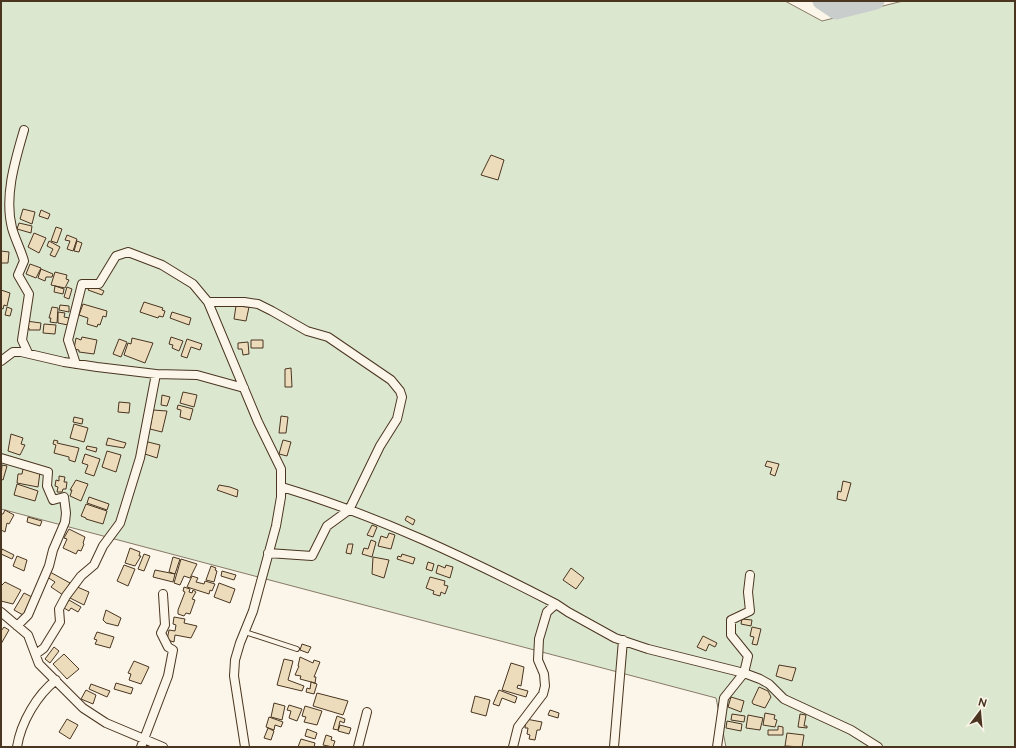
<svg xmlns="http://www.w3.org/2000/svg" width="1016" height="748" viewBox="0 0 1016 748" font-family="Raleway,sans-serif">
	<style>
		.green { fill: #dce7d0; stroke: #887966 }
		.lines { fill: none; stroke-linecap: round; stroke-linejoin: round }
		.river { stroke: #c9cecd; stroke-width: 17 }
		.building { fill: #ecdcbc; stroke: #4a3520 }
		.service-casing { stroke: #4a3520; stroke-width: 6 }
		.minor-casing { stroke: #4a3520; stroke-width: 10 }
		.service { stroke: #fbf6e9; stroke-width: 4 }
		.minor { stroke: #fbf6e9; stroke-width: 8 }
	</style>
	<rect width="100%" height="100%" fill="#fbf6e9"/>
	<path class="green" d="M1 1H785L822 21 903 1H1015V747H726L716 698 1 509Z"/>
	<g class="lines">
		<path class="river" d="M821 1 836 11 876 1"/>
	</g>
	<path class="building" d="M491 155 504 160 498 180 481 175Z
		M23 209 35 212 32 224 20 219Z
		M41 210 50 214 48 219 39 216Z
		M19 223 32 226 31 233 17 229Z
		M56 227 62 229 57 243 51 241Z
		M34 233 46 238 39 253 28 247Z
		M67 235 77 239 73 251 67 249 70 241 65 240Z
		M49 241 60 247 55 257 50 255 53 249 47 246Z
		M77 241 82 243 79 252 74 251Z
		M1 251 9 252 8 263H1Z
		M30 264 41 268 36 278 26 274Z
		M41 269 53 274 52 277H46L45 281 38 278Z
		M55 272 67 275 66 279 69 280 65 288 51 285Z
		M91 285 104 291 102 295 88 290Z
		M55 286 64 289 63 294 54 292Z
		M67 287 72 289 69 299 64 297Z
		M1 290 10 293 7 306 4 305 3 309 1 308Z
		M144 302 163 308 162 310 165 311 163 317 159 316 158 318 140 312Z
		M83 304 107 311 106 317 103 316 100 325 98 324 97 327 87 324 88 318 79 315Z
		M60 305 69 306V312L59 310Z
		M236 306 249 307 246 321 234 319Z
		M7 307 12 309 10 316 5 315Z
		M52 307 58 308 57 323 50 322 51 318H49Z
		M58 312 65 313 64 317 69 318 68 325 58 323Z
		M172 312 191 318 189 325 170 318Z
		M26 321 41 323 40 330H29V328L25 327Z
		M44 324 56 325 55 334 43 333Z
		M82 337 97 340 94 354 79 352V350L74 349 76 338 81 340Z
		M171 337 183 341 179 351 172 348 173 345 169 344Z
		M132 338 153 343 145 363 124 355 128 343 131 344Z
		M119 339 127 342 121 357 113 354Z
		M187 339 202 344 200 350 191 347 187 358 181 356Z
		M251 340H263V348H251Z
		M248 342 249 354 243 355 242 349H238V343Z
		M291 368 292 387H285V369Z
		M183 392 197 395 194 407 180 403Z
		M162 395 170 397 167 406 161 405Z
		M119 402 130 403 129 413 118 412Z
		M178 405 193 409 190 420 180 417 181 410 177 409Z
		M153 410 167 411 162 432 150 429Z
		M281 416 288 417 286 433H279Z
		M74 417 83 419 82 424 73 422Z
		M74 424 88 428 84 442 70 438Z
		M11 434 23 438 21 444 25 445 20 455 8 451Z
		M108 438 126 443 124 448 106 445Z
		M54 440 58 441 57 443 79 448 75 462 69 460V457L54 453 56 445 53 444Z
		M283 440 291 442 287 456 279 454Z
		M144 441 160 445 157 458 142 453Z
		M87 446 97 448 96 452 86 449Z
		M107 451 121 455 116 472 102 467Z
		M85 454 100 459 94 476 85 473 88 465 82 463Z
		M767 461 779 464 775 476 770 474 772 468 765 466Z
		M2 465 7 466 3 480 1 479Z
		M23 469 40 472 38 487 17 483 18 474H22Z
		M59 476 65 477 64 482H67L66 489H63L62 492H57L58 487 55 486 56 480 59 481Z
		M76 480 88 484 81 501 70 496 72 490H70Z
		M843 481 851 483 846 501 837 499 838 491 841 492Z
		M17 484 38 491 35 501 14 495Z
		M219 485 230 487 238 490 237 497 217 490Z
		M89 497 109 504 107 510 87 503Z
		M86 504 107 511 103 524 86 519V518L81 516Z
		M5 510 14 515 9 524 7 523 5 532 1 530V514H3Z
		M407 516 415 520 413 525 405 520Z
		M28 517 42 521 40 526 27 522Z
		M372 525 377 527 373 537 367 535Z
		M69 529 85 537 83 543 84 544 81 551 78 550 76 554 63 548 67 539 64 538Z
		M389 533 395 535 391 549 378 546 381 536 387 538Z
		M371 540 376 542 372 557 362 554 364 548 368 549Z
		M348 544H353L351 554 346 553Z
		M130 548 140 552 139 556H141L135 566 125 563Z
		M2 549 14 555 12 559 1 554Z
		M144 554 150 556 144 571 138 569Z
		M402 554 415 558 413 564 397 559 398 556 401 557Z
		M17 556 27 560 24 571 13 566Z
		M173 557 180 559 175 574 169 572Z
		M373 557 389 560 384 578 372 574Z
		M181 559 197 564 190 578 184 576 180 585 174 583Z
		M428 562 434 564 432 571 426 569Z
		M124 565 135 569 128 586 117 581Z
		M438 565 445 568 446 565 453 567 450 578 436 573Z
		M211 566 216 568 215 570 217 571 214 582 206 580Z
		M571 568 584 578 576 589 563 580Z
		M155 570 175 574 173 582 153 577Z
		M222 571 236 575 234 580 221 576Z
		M50 572 70 583 63 595 51 587 55 582 47 577Z
		M192 576 198 578 196 582 204 584 205 581 215 584 212 591 210 590 209 594 187 587Z
		M430 577 445 581 444 585 448 586 445 594 441 592 440 596 433 594 434 591 426 588Z
		M5 582 21 590 13 604 1 601V586Z
		M219 583 235 589 230 603 214 597Z
		M75 586 89 592 84 605 70 598Z
		M184 587 190 589 189 592 192 593 193 590 196 592 192 599 195 600 190 614 186 613 184 616 178 614V610L185 592 183 591Z
		M24 593 32 597 23 615 14 610Z
		M69 600 81 607 78 612 71 608 69 611 64 608Z
		M106 610 121 618 118 626 106 623 103 620Z
		M174 617 185 619 184 623 197 626 191 638 175 635 174 642 167 640 169 630 175 631 176 625 173 624Z
		M742 619 752 620 751 626 741 624Z
		M4 627 9 630 1 644V631Z
		M752 627 761 629 757 645 752 644 754 637 750 636Z
		M97 632 114 637 110 648 95 644 97 640 94 639Z
		M703 636 717 643 715 647 709 644 706 651 697 647Z
		M302 644 311 647 308 653 300 650Z
		M54 647 59 651 50 663 45 659Z
		M64 654 79 669 67 679 53 664Z
		M300 657 313 663 314 660 320 662 314 677H316L315 683 300 679 301 676 295 675 299 666H298Z
		M284 659 293 661 288 680 304 686 302 691 277 685Z
		M134 661 149 667 141 684 129 680 131 674 128 673Z
		M511 663 524 667 521 686 518 685 517 688 528 691 526 697 502 690Z
		M779 665 796 668 792 681 776 676Z
		M311 682 317 684 314 694 306 692 307 688 310 689Z
		M116 683 133 688 131 694 114 689Z
		M91 684 110 691 107 697 89 689Z
		M759 687 768 691 771 697 765 708 753 704 752 702Z
		M86 690 96 695 93 704 81 699Z
		M499 690 517 697 515 703 502 698 499 706 493 704Z
		M317 693 348 701 343 715 313 706Z
		M475 696 490 700 486 716 471 712Z
		M731 697 744 701 741 712 728 707Z
		M274 703 285 706 282 720 271 717Z
		M289 705 302 709 297 721 289 718 291 711 287 710Z
		M305 706 322 711 317 725 304 722 306 717 302 716Z
		M550 710 559 713 558 718 548 715Z
		M765 713 775 715 774 719 777 720 775 727 763 725Z
		M732 714 745 716 744 722 731 720Z
		M800 714 806 715 804 726H807V728L798 727Z
		M748 715 763 718 760 730 746 728Z
		M337 716 345 719 344 723 340 721 338 730 333 729Z
		M269 717 283 722 281 727 275 725 274 730 266 727Z
		M67 719 78 725 70 739 59 732Z
		M526 719 542 722 540 730H537L535 740 529 739 530 735 527 734 528 728H525Z
		M727 721 742 724 741 731 726 728Z
		M340 725 351 728 349 734 338 731Z
		M778 726 783 727V735H768V730H778Z
		M268 728 274 731 271 740 264 738Z
		M307 729 317 733 315 739 305 736Z
		M787 733 804 735 802 747 785 746Z
		M326 735 332 737 331 740 335 741 333 747 323 745Z
		M301 739 315 743 314 747H298Z"/>
	<g class="lines">
		<g class="service-casing">
			<path id="service" d="M245 632 297 649"/>
		</g>
		<g class="minor-casing">
			<path id="minor" d="M24 130C15 161 4 196 12 228 15 239 21 250 24 261L18 275 29 294 22 340 28 353
				M208 302H244L258 304 272 311 307 331 328 337 391 380 400 391 402 397 397 419 380 446 349 510 327 526 312 556 268 553
				M1 361 13 352H21L64 362 97 367 156 374 197 375 244 388
				M76 364 68 340 82 284H99L116 256 128 252 162 265 193 284 208 302 258 422 281 469V497L276 526 253 611 240 643 235 660 234 676 245 747
				M1 458 48 472 47 486 53 500 64 497 66 513 65 522 53 550 49 566 28 615 17 626
				M282 487C378 516 467 558 556 604L568 612 615 638 648 649 744 673 760 679 769 684 784 699 851 730 878 747
				M1 612 28 635 39 664 83 708 106 723 163 747
				M36 654 44 648 60 622 59 609 66 596 81 576 94 565 103 546 120 523 140 458 156 374
				M17 747C21 722 37 695 56 680
				M141 747 168 676 173 650 168 647 161 633 165 625 163 594
				M358 747 367 712
				M513 747 518 727 543 694 545 686 544 674 538 660 539 639 547 612 556 604
				M614 747 623 640
				M717 747 724 698 744 673 748 656 731 635V620L750 611 748 592 750 575"/>
		</g>
		<use href="#service" class="service"/>
		<use href="#minor" class="minor"/>
	</g>
	<rect width="1016" height="748" fill="none" stroke="#4a3520" stroke-width="4"/>
	<g transform="translate(980 712) rotate(16)" stroke="#fbf6e9" stroke-width="3" paint-order="stroke">
	<path d="M0-3L7 15L0 10L-7 15Z" fill="#4a3520"/>
	<text y="-6" font-size="11" font-weight="bold" text-anchor="middle" fill="#4a3520">N</text>
	</g>
</svg>
